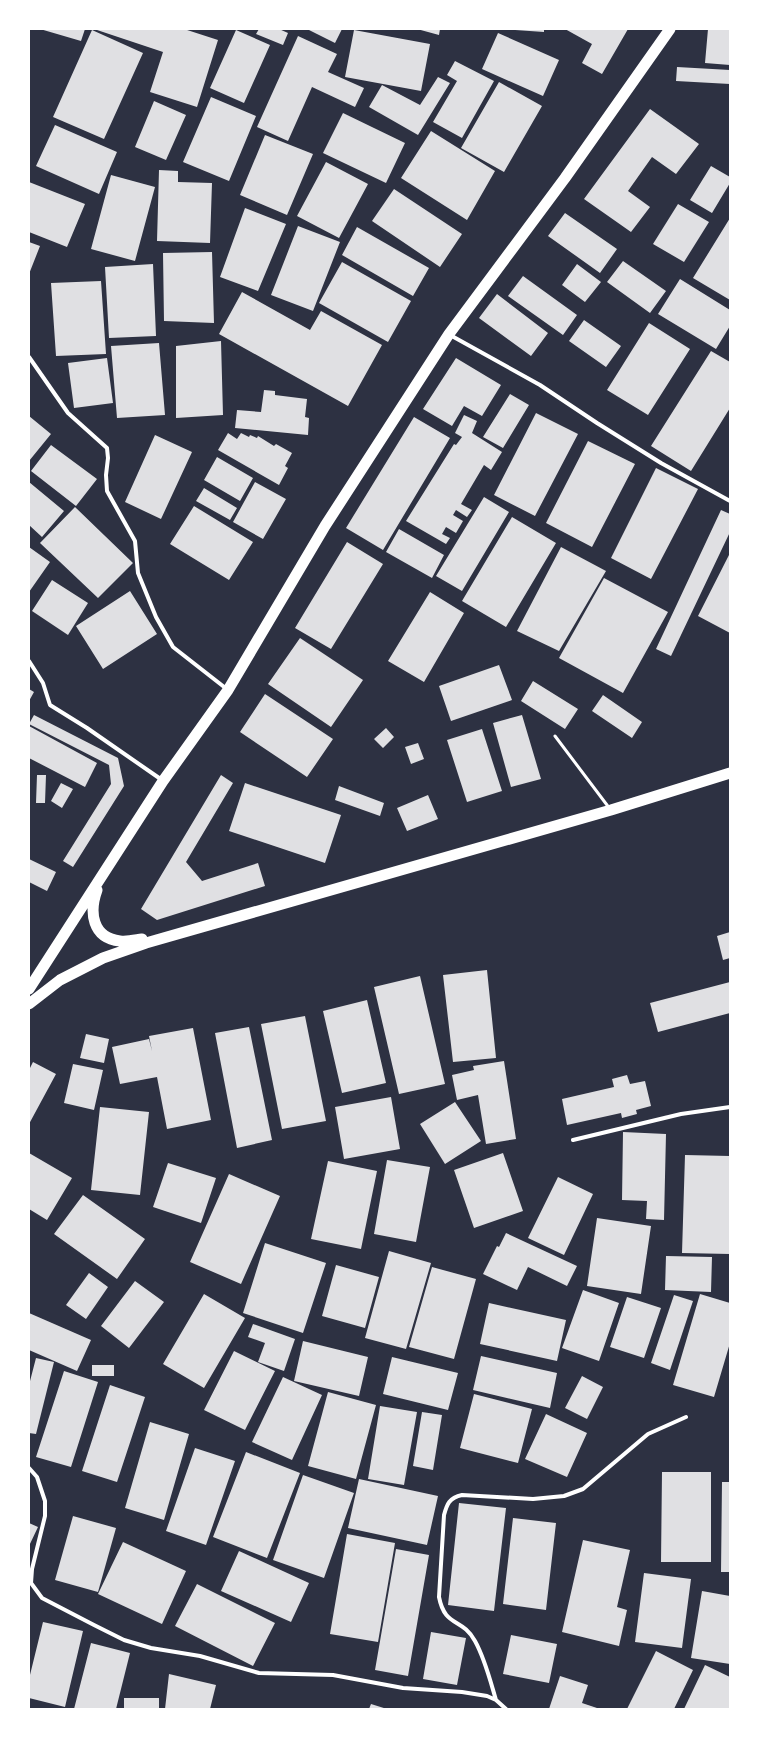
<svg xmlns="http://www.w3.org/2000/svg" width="759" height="1738" viewBox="0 0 759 1738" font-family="Signika,sans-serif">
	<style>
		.building { fill: #e0e0e3 }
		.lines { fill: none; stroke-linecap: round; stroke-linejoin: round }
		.service { stroke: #fff; stroke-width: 3 }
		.minor { stroke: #fff; stroke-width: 4 }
		.trunk { stroke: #fff; stroke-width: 11 }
	</style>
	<rect width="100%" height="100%" fill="#2d3142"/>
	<path class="building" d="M40 29H85L81 41Z
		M94 29H184L218 40 197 107 150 92 163 52Z
		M259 29H279L288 33 283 45 256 34Z
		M307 29H342L335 43Z
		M417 29H440L439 35Z
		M502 29H544V32Z
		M565 29H628L602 74 582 63 592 44Z
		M708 29H730V65L705 63Z
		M92 30 143 53 104 139 53 117Z
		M236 30 270 45 244 103 210 88Z
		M354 30 430 44 421 91 345 77Z
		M498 33 559 60 543 96 482 69Z
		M298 36 337 54 328 72 364 88 355 107 312 87 288 141 257 127Z
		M455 61 494 81 462 138 433 122 457 81 447 75Z
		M677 67 730 70V84L676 81Z
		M438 77 450 83 418 135 369 107 382 85 420 105Z
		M499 82 542 106 504 172 461 148Z
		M211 97 256 116 229 181 183 162Z
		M154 101 186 115 166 160 135 147Z
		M650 109 699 144 676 174 652 157 628 191 650 207 631 232 584 199Z
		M343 113 405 143 386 183 323 153Z
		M55 125 117 152 99 194 36 166Z
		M431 131 495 171 467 220 401 178Z
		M265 135 313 154 287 215 240 195Z
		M326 162 368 184 339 238 297 216Z
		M711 166 730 177V183L712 213 690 200Z
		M159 170 178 171V182L212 183 210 243 157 241Z
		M111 175 155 187 135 261 91 249Z
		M29 182 85 204 67 247 29 232Z
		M394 189 462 234 440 267 372 221Z
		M678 204 709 222 684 262 653 244Z
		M245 208 286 224 258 291 220 277Z
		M565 213 617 249 600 273 548 236Z
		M730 218V300L693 278Z
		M298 226 340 242 313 311 271 295Z
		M357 227 429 268 413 296 342 255Z
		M29 242 40 246 29 274Z
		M212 252 214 323 164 321 163 253Z
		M623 261 666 291 650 313 607 282Z
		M342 262 411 301 388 342 319 303Z
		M153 264 156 336 109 338 105 267Z
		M577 264 601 282 585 302 562 285Z
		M523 276 577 315 563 335 508 296Z
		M680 279 730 310V326L716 349 658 314Z
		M101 281 106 354 56 356 51 283Z
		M242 292 310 330 321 311 382 345 348 406 219 334Z
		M497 294 548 333 531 356 479 318Z
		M584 320 621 346 606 367 569 341Z
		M649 323 690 349 648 415 607 390Z
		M221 341 223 415 176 418V346Z
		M159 343 165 415 117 418 111 346Z
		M711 351 730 362V408L691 471 651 446Z
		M107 358 113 403 74 408 68 363Z
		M456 358 501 385 482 416 464 406 452 426 423 409Z
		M264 390 275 391V395L307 399 305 417 309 418 308 435 235 428 237 410 261 412Z
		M510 394 529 405 503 448 483 437Z
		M536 413 578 434 535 516 494 495Z
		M464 415 477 421 472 433 502 452 491 470 484 465 461 504 472 510 467 517 456 510 453 515 463 521 456 533 446 527 442 534 450 538 446 544 406 521 454 444 456 445 462 437 455 433Z
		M29 416 51 434 29 461Z
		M414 417 450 438 383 550 346 528Z
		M228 433 237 439 241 433 249 437 250 435 257 438 258 436 274 446 276 444 292 453 285 466 288 468 279 485 218 450Z
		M155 435 192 452 161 519 125 502Z
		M588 441 635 464 592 547 546 523Z
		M51 445 97 479 76 506 31 471Z
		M217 457 253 478 240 501 204 480Z
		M656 468 698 489 651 579 611 558Z
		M29 482 64 511 42 537 29 525Z
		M255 482 286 499 263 539 233 522Z
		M204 488 237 508 230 520 196 501Z
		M484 497 509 512 462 591 436 576Z
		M194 506 253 542 229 580 170 544Z
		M75 507 133 563 98 598 40 543Z
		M721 510 730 514V532L671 656 656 649Z
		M512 517 556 543 506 627 462 601Z
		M399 529 444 555 432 578 386 552Z
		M347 542 383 564 331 649 295 628Z
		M29 547 50 562 29 592Z
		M561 547 606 571 559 651 517 631Z
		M730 553V633L698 616Z
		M604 578 668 612 623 693 559 658Z
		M52 580 88 603 68 635 32 611Z
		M130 591 157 634 103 669 76 626Z
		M430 592 464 613 424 682 388 661Z
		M300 638 363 680 331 727 268 684Z
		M499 665 512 700 451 721 439 686Z
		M533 681 578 709 565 729 521 701Z
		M29 689 34 692 29 701Z
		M265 694 333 739 307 777 240 732Z
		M603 695 642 722 632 738 592 711Z
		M34 715 118 758 124 786 73 867 63 861 111 784 109 765 29 724Z
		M522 715 541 779 511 787 493 723Z
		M29 726 97 763 85 787 29 758Z
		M386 728 394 737 383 748 374 739Z
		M482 729 502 791 467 802 447 740Z
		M418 743 424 759 411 764 405 747Z
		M37 775H46L45 803H36Z
		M221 775 233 783 186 862 202 881 258 863 265 886 157 920 141 909Z
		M61 783 73 789 62 808 51 801Z
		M245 783 341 815 325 863 229 831Z
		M339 786 384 803 380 816 335 800Z
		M428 795 438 819 407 831 397 808Z
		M29 859 56 872 47 891 29 882Z
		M730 932V958L723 960 717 936Z
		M487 970 496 1058 453 1062 443 975Z
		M420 976 445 1084 399 1094 374 987Z
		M730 982V1013L658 1032 650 1003Z
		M367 1000 386 1083 342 1093 323 1011Z
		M305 1016 326 1121 282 1129 261 1024Z
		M249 1027 272 1140 237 1148 215 1033Z
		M193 1028 211 1120 167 1129 157 1077 120 1084 112 1047 149 1039 152 1051 149 1036Z
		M86 1034 109 1039 104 1063 80 1058Z
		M504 1061 516 1139 486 1144 478 1095 457 1100 452 1075 474 1070 473 1066Z
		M33 1062 56 1074 29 1124V1070Z
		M73 1064 103 1070 94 1110 64 1103Z
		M627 1075 630 1084 645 1081 651 1106 636 1110 637 1114 622 1118 621 1113 567 1125 562 1099 614 1087 612 1079Z
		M391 1097 400 1149 344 1159 335 1107Z
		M455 1102 481 1141 445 1164 420 1124Z
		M100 1107 149 1112 140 1195 91 1190Z
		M623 1132 666 1134 664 1220 646 1219 647 1201 622 1200Z
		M29 1153 72 1178 47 1220 29 1209Z
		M503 1153 523 1211 474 1228 454 1170Z
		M685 1155 730 1156V1254L682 1253Z
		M387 1160 430 1167 416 1242 374 1234Z
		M328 1161 377 1171 361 1249 311 1239Z
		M168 1163 216 1178 201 1223 153 1207Z
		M229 1174 280 1196 241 1284 190 1262Z
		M558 1177 593 1194 564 1255 528 1238Z
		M83 1195 145 1239 117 1279 54 1234Z
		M597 1218 651 1226 641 1294 587 1286Z
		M506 1233 577 1266 567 1286 528 1267 517 1290 483 1274 497 1246 499 1247Z
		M265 1243 326 1263 303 1333 243 1313Z
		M389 1251 431 1263 406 1349 365 1338Z
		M666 1256 712 1257 711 1292 665 1290Z
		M336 1265 379 1277 365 1328 322 1316Z
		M432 1267 476 1279 454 1359 409 1347Z
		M89 1273 108 1287 86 1319 66 1305Z
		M135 1281 164 1302 129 1348 101 1326Z
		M583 1290 619 1303 599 1361 562 1348Z
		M204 1294 245 1318 204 1388 163 1364Z
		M700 1294 730 1303V1343L714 1397 673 1385Z
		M674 1295 693 1301 670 1370 651 1363Z
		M627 1297 661 1308 644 1358 610 1347Z
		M489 1303 566 1320 557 1361 480 1344Z
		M29 1313 91 1340 77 1371 29 1350Z
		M253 1324 295 1339 284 1371 258 1362 265 1343 248 1337Z
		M303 1341 368 1357 359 1396 294 1381Z
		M234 1351 275 1371 245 1430 204 1410Z
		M481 1356 557 1373 550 1408 473 1390Z
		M392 1357 458 1373 448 1410 383 1394Z
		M36 1358 54 1362 36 1434 29 1433V1385Z
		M92 1365H114V1376H92Z
		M64 1371 98 1382 71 1467 36 1457Z
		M582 1376 603 1387 587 1419 565 1408Z
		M283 1377 322 1395 292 1460 252 1442Z
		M110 1385 145 1397 117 1482 82 1471Z
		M328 1392 376 1405 356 1479 308 1466Z
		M474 1394 532 1409 518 1463 460 1448Z
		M380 1406 417 1412 404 1485 368 1479Z
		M422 1412 442 1415 433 1470 413 1466Z
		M546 1414 587 1433 567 1477 525 1459Z
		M150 1422 189 1434 164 1520 125 1508Z
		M195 1448 235 1461 206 1545 166 1531Z
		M246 1452 300 1473 267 1558 213 1537Z
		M662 1472H711V1562H661Z
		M303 1475 354 1493 324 1578 273 1560Z
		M359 1479 438 1496 427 1545 348 1528Z
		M722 1482H730V1572H721Z
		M459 1503 506 1508 494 1611 448 1605Z
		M73 1516 116 1528 98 1592 55 1580Z
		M513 1518 556 1523 546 1610 503 1604Z
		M29 1523 38 1527 29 1546Z
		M347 1534 395 1543 378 1642 330 1634Z
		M583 1540 630 1550 617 1607 627 1610 619 1646 562 1632Z
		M123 1542 186 1571 162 1624 98 1594Z
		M396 1549 429 1555 408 1676 375 1670Z
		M239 1551 309 1583 291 1622 221 1591Z
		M644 1573 691 1579 682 1648 635 1642Z
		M197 1584 275 1623 253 1666 175 1626Z
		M702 1591 730 1596V1664L691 1658Z
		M43 1622 83 1631 65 1707 29 1698V1679Z
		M431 1632 466 1638 457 1685 423 1679Z
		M511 1635 557 1644 549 1683 503 1674Z
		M91 1643 130 1653 116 1709H74Z
		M656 1651 693 1670 674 1709H627Z
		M705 1665 730 1677V1709H684Z
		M169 1674 216 1685 210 1709H165Z
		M560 1676 588 1685 582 1703 600 1709H549Z
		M124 1698H159V1709H124Z
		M371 1704 387 1709H369Z"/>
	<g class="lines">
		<path class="service" d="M555 736 610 809"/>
		<path class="minor" d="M450 335 540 385 597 423 661 463 730 501
			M29 357 68 413 107 448 108 458 106 475 107 491 135 541 138 573 156 617 173 647 228 690
			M29 661 43 683 50 705 87 728 162 780
			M573 1140 681 1114 730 1107
			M29 1468 37 1477 45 1501V1516L32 1569 31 1583 42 1598 94 1625 124 1640 151 1648 200 1656 259 1673 333 1675 403 1688 462 1692 487 1696 496 1700 506 1709
			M496 1700C490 1680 485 1659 475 1641 462 1617 445 1628 439 1597L444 1515C447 1504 449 1498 462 1495L533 1499 564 1496 583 1489 648 1434 686 1417"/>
		<path class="trunk" d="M97 890C89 912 92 938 120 941 127 942 135 940 142 939
			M29 989 163 781 228 690 325 526 449 334 565 178 670 29
			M29 1004 60 980 103 958 146 943 611 810 730 773"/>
	</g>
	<rect width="759" height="1738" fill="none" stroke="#ffffff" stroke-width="60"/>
</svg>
